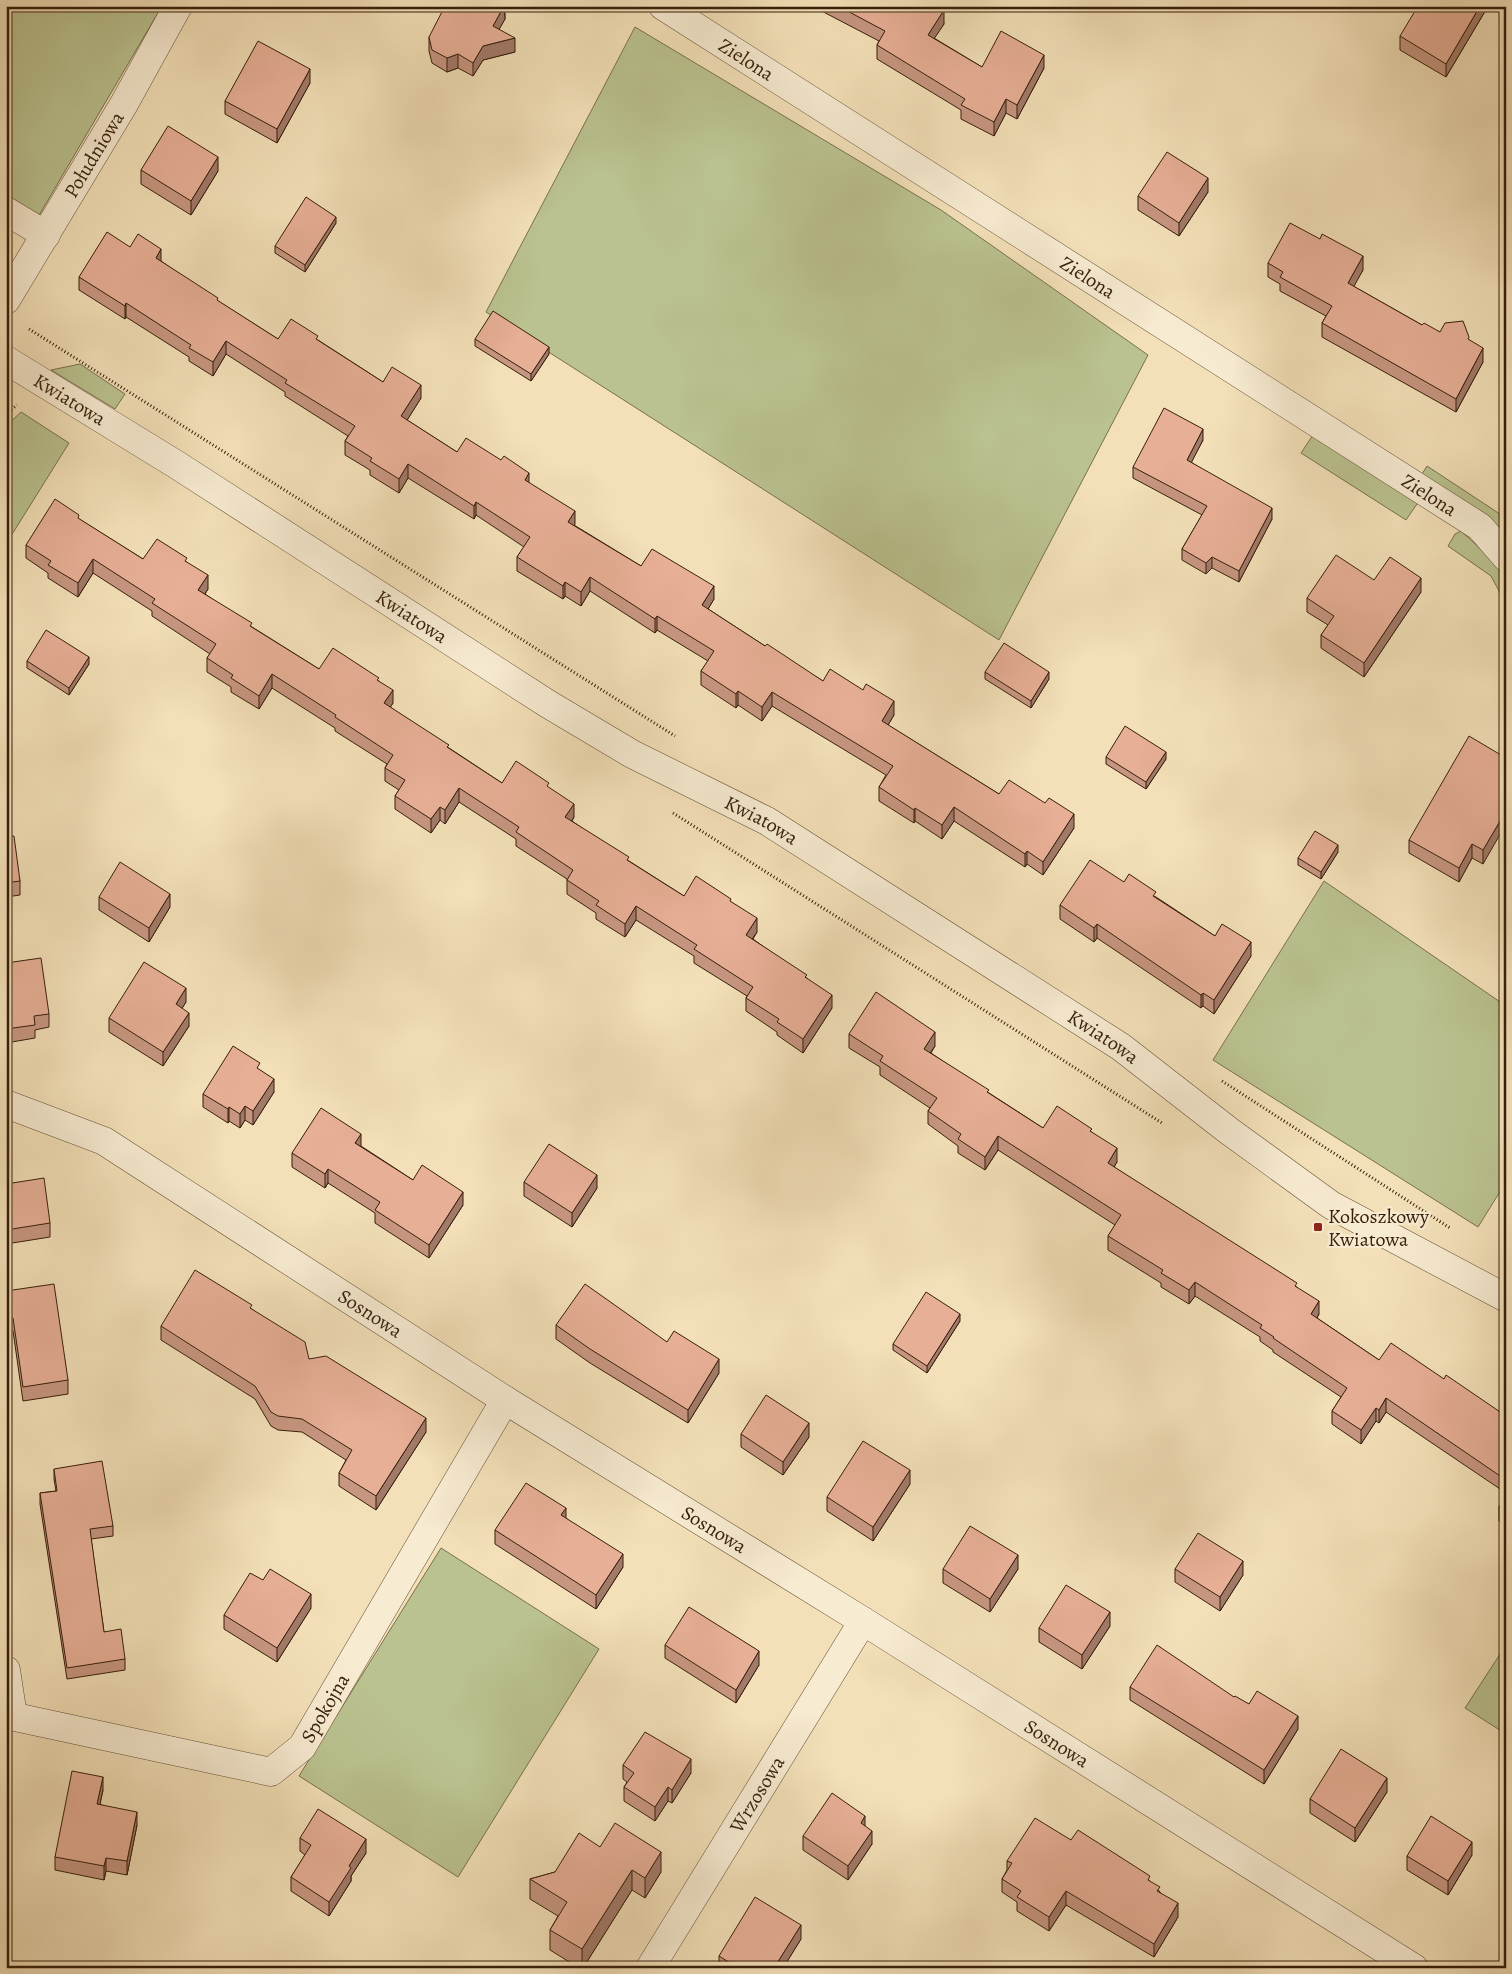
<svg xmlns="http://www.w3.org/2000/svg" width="1512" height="1974" viewBox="0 0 1512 1974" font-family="Alegreya,serif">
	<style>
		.green { fill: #bac28f; stroke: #78704d }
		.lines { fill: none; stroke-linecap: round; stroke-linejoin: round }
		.street-casing { stroke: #654f36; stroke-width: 29 }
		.path { stroke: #361f0b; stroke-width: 3; stroke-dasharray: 1 2.5; stroke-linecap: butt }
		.street { stroke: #f7ebd1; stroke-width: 28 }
		.wall { fill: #c79681; stroke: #361f0b }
		.shaded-wall { fill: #a27a69; stroke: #361f0b }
		.building { fill: #e7af96; stroke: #361f0b }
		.poi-dot { fill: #8f2418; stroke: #f7ebd1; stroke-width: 2 }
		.labels { text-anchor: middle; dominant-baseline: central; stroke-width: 4.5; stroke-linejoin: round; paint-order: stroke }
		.street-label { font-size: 20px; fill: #361f0b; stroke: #f7ebd1 }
		.poi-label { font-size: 20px; fill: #361f0b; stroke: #f7ebd1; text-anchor: start }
	</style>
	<rect width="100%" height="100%" fill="#f3e0b8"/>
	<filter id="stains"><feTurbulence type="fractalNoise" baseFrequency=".004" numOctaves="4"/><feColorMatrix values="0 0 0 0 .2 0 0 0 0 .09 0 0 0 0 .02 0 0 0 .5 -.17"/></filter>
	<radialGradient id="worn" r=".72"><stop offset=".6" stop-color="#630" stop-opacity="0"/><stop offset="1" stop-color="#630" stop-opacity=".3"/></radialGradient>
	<path class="green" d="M6 6H162L38 217 29 209 6 195Z
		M635 27 941 210 1148 355 999 640 486 312Z
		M80 364 125 394 115 409 51 370Z
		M21 412 69 443 6 544V426Z
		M1315 432 1419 501 1406 520 1301 453Z
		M1427 466 1506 518V537L1422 474Z
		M1461 531 1493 560 1506 579V604L1491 576 1448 546 1455 534Z
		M1324 881 1506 1006V1182L1478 1227 1213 1060Z
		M441 1548 599 1649 458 1877 299 1776Z
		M1506 1645V1734L1465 1708Z"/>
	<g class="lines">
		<g class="street-casing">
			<g id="street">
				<path id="s1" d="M663 6 1480 527 1506 557"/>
				<path d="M6 211 46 235"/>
				<path id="s2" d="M6 300 124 104 178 6"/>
				<path id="s3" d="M6 360 177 465 548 704 632 754 767 821 1121 1047 1229 1131 1331 1205 1506 1298"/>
				<path id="s4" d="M6 1104 104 1141 505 1400 863 1621 1414 1968"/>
				<path d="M6 1670 13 1716"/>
				<path id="s5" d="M6 1715 271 1772 302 1747 505 1400"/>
				<path id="s6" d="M650 1968 863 1621"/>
			</g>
		</g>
		<path class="path" d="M29 329 675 736
			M6 414 17 405
			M673 813 1162 1123
			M1222 1081 1450 1228"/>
		<use href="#street" class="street"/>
	</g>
	<path class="wall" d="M505 6V19L499 29 515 52 483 60 473 76 458 68 447 72 432 63 429 51V37Z
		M812 6H938L944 24 934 38 982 67 1044 68 1017 119 1006 113 994 136 961 119V110L877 59V45L879 41Z
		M1487 6V8L1446 77 1400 50V36Z
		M310 83 277 143 225 114V101Z
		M141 170 218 171 191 215 141 184Z
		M1208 192 1179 236 1138 210V196Z
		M336 223 305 272 275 253V246Z
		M130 247 161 261 218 301 278 339 318 340 383 382 421 398 407 420 457 452 529 483 575 524 574 525 641 566 714 599 708 609 765 646 823 681 894 715 888 725 999 794 1074 828 1043 875 1027 864 1025 867 954 821 942 839 915 821 914 823 879 801V787L886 775 772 706 762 721 738 705 736 708 701 685V671L708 661 657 630 655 633 590 591 581 606 565 596 563 599 517 571V557L524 547 476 515 474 519 408 478 399 493 370 475V470L345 455V441L348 436 285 396V392L226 354 213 376 189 361V357L126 317 125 319 79 290V277Z
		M1268 263 1363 270 1353 286 1422 325 1440 332 1469 340 1483 362 1456 412 1322 337V323L1326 316 1280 291V284L1268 277Z
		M475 339 549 354 531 381 475 346Z
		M1203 440 1191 462 1272 519 1239 582 1212 568 1206 574 1182 560V549L1202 515 1133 478V467Z
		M79 519 143 559 187 562 208 589 205 594 252 627 319 669 379 681 393 703 390 707 449 748 502 783 549 788 574 817 572 821 629 861 684 896 731 902 757 932 753 939 807 978 832 1008 803 1053 777 1035V1032L746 1011V998L747 996 694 963V956L636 920 625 937 596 919V913L567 894V879L516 846V839L459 802 445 824 440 820 431 833 395 809V796L399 790 385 781V768L387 764 335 731V728L272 688 259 709 231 692V687L207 672V658L210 654 152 616V611L93 573 78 597 48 578V573L26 558V545Z
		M1421 592 1364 677 1321 648V635L1328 625 1307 612V598Z
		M27 661 89 664 69 695 27 668Z
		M985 672 1049 679 1031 708 985 679Z
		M1106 757 1166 759 1146 789 1106 764Z
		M1506 758 1483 864 1472 858 1459 882 1409 853V840Z
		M6 837 20 881V895L6 897Z
		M1338 852 1321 879 1298 865V858Z
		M1124 882 1156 897 1215 936 1251 956 1214 1014 1203 1006 1201 1008 1097 938 1094 942 1060 919V905Z
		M99 897 170 907 149 942 99 910Z
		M6 963 49 1014V1027L35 1030V1038L6 1043Z
		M186 1002 182 1008 189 1026 163 1066 109 1032V1018Z
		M849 1034 935 1046 931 1053 989 1093 1043 1128 1092 1132 1117 1162 1114 1167 1297 1287 1319 1314 1317 1318 1379 1360 1444 1379 1506 1416V1493L1386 1412 1379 1423 1376 1421 1361 1444 1332 1424V1411L1341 1397 1273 1352V1350L1260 1341V1337L1195 1296 1189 1304 1161 1287V1283L1108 1250V1236L1115 1225 998 1150 985 1170 958 1153V1146L928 1124V1111L930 1108 880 1075V1067L849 1048Z
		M260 1070 274 1092 253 1125 245 1120 240 1128 229 1121 228 1123 203 1107V1094Z
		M361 1146 413 1180 463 1205 429 1258 375 1223V1213L328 1183 325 1188 292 1167V1153Z
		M524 1182 597 1188 572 1227 524 1196Z
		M6 1184 50 1223V1237L6 1244Z
		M6 1291 68 1380V1394L23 1401 13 1331 6 1332Z
		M252 1309 309 1359 426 1432 376 1510 339 1486V1473L346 1460 302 1432 278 1430 271 1426 255 1399 161 1340V1326Z
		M960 1321 927 1373 893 1350V1344Z
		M556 1325 667 1342 719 1373 688 1423 590 1363 556 1339Z
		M741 1434 809 1437 783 1475 741 1447Z
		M54 1469 113 1526V1536L91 1539 104 1632 125 1659V1670L67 1679 40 1504V1493L56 1491 54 1479Z
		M910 1484 873 1541 827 1511V1497Z
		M1506 1496V1525L1499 1521V1507Z
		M566 1518 623 1567 596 1609 495 1544V1530Z
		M943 1569H1018L990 1612 943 1583Z
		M1175 1569 1243 1575 1220 1611 1175 1582Z
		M311 1608 277 1662 224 1629V1615Z
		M1110 1626 1082 1669 1039 1642V1628Z
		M665 1645 759 1665 736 1703 665 1658Z
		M1130 1687 1234 1697 1298 1729 1264 1784 1130 1700Z
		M623 1765 691 1773 672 1803 668 1801 655 1821 624 1801V1787L627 1782 623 1779Z
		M103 1790 100 1804 137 1825 127 1875 106 1871 104 1880 55 1870V1857Z
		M1387 1792 1355 1842 1310 1813V1799Z
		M865 1826 872 1844 848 1880 803 1850V1836Z
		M300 1838 366 1853 351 1876V1881L329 1916 291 1891V1877L305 1855 300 1851Z
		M1071 1840 1150 1881 1160 1892 1178 1917 1154 1957 1066 1905 1049 1931 1017 1911V1902L1002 1892V1879L1007 1870V1861Z
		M600 1847 661 1872 645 1898 632 1890 583 1968H579L550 1950V1930L558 1916 530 1899V1879L555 1872Z
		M1472 1855 1448 1895 1407 1870V1856Z
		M801 1939 783 1968H719V1956Z"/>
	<path class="shaded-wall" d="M504 6 505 19 493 40V26Z
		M1480 6H1487V8L1446 77V64Z
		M944 10V24L928 48V35Z
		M515 38V52L483 60 473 76V63L483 46Z
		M458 54V68L447 72V58Z
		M1044 55V68L1017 119V105Z
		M310 69V83L277 143V129Z
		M1006 99V113L994 136V122Z
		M218 157V171L191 215V201Z
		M1208 178V192L1179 236V223Z
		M336 217V223L305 272V265Z
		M161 249V262L156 258Z
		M1363 256V270L1348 297V283Z
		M126 303V317L125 319V306Z
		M226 341V354L213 376V362Z
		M549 347V354L531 381V374Z
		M1483 348V362L1456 412V399Z
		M421 385V398L401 430V416Z
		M1203 429V440L1187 471V460Z
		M408 464V478L399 493V479Z
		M529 473V486L525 480Z
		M476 502V515L474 519V506Z
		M1272 508V519L1239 582V571Z
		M575 511V524L568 535V522Z
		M1212 557V568L1206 574V563Z
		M93 559V573L78 597V583Z
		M208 575V589L198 604V590Z
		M590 577V591L581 606V592Z
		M1421 578V592L1364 677V663Z
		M565 582V596L563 599V586Z
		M714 586V599L702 619V605Z
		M657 616V630L655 633V619Z
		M89 657V664L69 695V688Z
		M1049 672V679L1031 708V701Z
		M272 674V688L259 709V696Z
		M393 690V703L384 717V703Z
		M738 691V705L736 708V694Z
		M772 692V706L762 721V707Z
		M894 701V715L882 735V721Z
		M1166 752V759L1146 789V782Z
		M459 788V802L445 824V810Z
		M574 804V817L565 830V817Z
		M440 807V820L431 833V819Z
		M954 807V821L942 839V825Z
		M915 808V821L914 823V810Z
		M1506 811V824L1483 864V850Z
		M1074 814V828L1043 875V862Z
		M1472 844V858L1459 882V868Z
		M1338 845V852L1321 879V872Z
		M1027 851V864L1025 867V854Z
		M170 894V907L149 942V928Z
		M636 906V920L625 937V924Z
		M757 918V932L746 948V935Z
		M1097 924V938L1094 942V928Z
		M1251 942V956L1214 1014V1000Z
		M186 988V1002L176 1018V1004Z
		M1203 993V1006L1201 1008V995Z
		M832 995V1008L803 1053V1039Z
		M189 1013V1026L163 1066V1052Z
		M935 1032V1046L924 1062V1049Z
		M274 1079V1092L253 1125V1111Z
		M245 1106V1120L240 1128V1114Z
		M229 1107V1121L228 1123V1109Z
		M361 1134V1147L355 1143Z
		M998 1136V1150L985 1170V1157Z
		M1117 1148V1162L1108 1176V1163Z
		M328 1169V1183L325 1188V1174Z
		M597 1175V1188L572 1227V1213Z
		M463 1192V1205L429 1258V1245Z
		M1195 1282V1296L1189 1304V1290Z
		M1319 1301V1314L1311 1327V1314Z
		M960 1314V1321L927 1373V1366Z
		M719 1359V1373L688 1423V1410Z
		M1386 1398V1412L1379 1423V1410Z
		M1376 1408V1421L1361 1444V1430Z
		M426 1418V1432L376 1510V1496Z
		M809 1423V1437L783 1475V1462Z
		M910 1470V1484L873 1541V1527Z
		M566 1508V1522L561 1515Z
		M623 1554V1567L596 1609V1595Z
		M1018 1555V1569L990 1612V1599Z
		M1243 1561V1575L1220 1611V1597Z
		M311 1594V1608L277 1662V1648Z
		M1110 1612V1626L1082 1669V1655Z
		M759 1651V1665L736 1703V1690Z
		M1298 1716V1729L1264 1784V1770Z
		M691 1759V1773L672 1803V1790Z
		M103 1777V1790L97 1817V1804Z
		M1387 1778V1792L1355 1842V1828Z
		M668 1787V1801L655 1821V1807Z
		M137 1812V1825L127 1875V1861Z
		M865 1816V1829L861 1823Z
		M872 1831V1844L848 1880V1866Z
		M366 1839V1853L351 1876V1881L329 1916V1902L349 1866Z
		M1472 1842V1855L1448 1895V1881Z
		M661 1852V1872L645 1898V1878Z
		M106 1858V1871L104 1880V1866Z
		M632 1870V1890L583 1968H582V1949Z
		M1066 1891V1905L1049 1931V1917Z
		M1178 1903V1917L1154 1957V1944Z
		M801 1925V1939L783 1968H774Z"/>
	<path class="building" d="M445 6H504L493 26 515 38 483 46 473 63 458 54 447 58 432 50 429 37Z
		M838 6H938L944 10 928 35 982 67 1001 31 1044 55 1017 105 1006 99 994 122 961 105 965 99 877 45 885 31Z
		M1418 6H1480L1446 64 1400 36Z
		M258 41 310 69 277 129 225 101Z
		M168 126 218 157 191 201 141 170Z
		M1167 152 1208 178 1179 223 1138 196Z
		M306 197 336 217 305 265 275 246Z
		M1290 223 1320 239 1322 234 1363 256 1348 283 1422 325 1424 323 1440 332 1445 323 1463 321 1469 337 1468 339 1483 348 1456 399 1322 323 1332 306 1280 277 1283 272 1268 263Z
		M107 232 130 247 138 234 161 249 156 258 218 298 217 300 278 339 291 319 318 336 316 339 383 382 392 367 421 385 401 416 457 452 466 438 501 460 504 456 529 473 525 480 575 511 568 522 641 566 652 549 714 586 702 605 765 646 767 644 823 681 830 669 863 690 866 684 894 701 882 721 999 794 1009 780 1045 803 1049 798 1074 814 1043 862 1027 851 1025 854 954 807 942 825 915 808 914 810 879 787 893 766 772 692 762 707 738 691 736 694 701 671 714 651 657 616 655 619 590 577 581 592 565 582 563 586 517 557 530 537 476 502 474 506 408 464 399 479 370 461 372 458 345 441 355 426 285 383 287 380 226 341 213 362 189 348 191 345 126 303 125 306 79 277Z
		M493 311 549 347 531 374 475 339Z
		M1164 408 1203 429 1187 460 1272 508 1239 571 1212 557 1206 563 1182 549 1207 506 1133 467Z
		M55 499 79 515 78 518 143 559 157 539 187 558 185 561 208 575 198 590 252 623 250 626 319 669 333 648 379 678 377 680 393 690 384 703 449 745 447 747 502 783 516 761 549 783 547 786 574 804 565 817 629 857 627 860 684 896 696 876 731 899 730 901 757 918 746 935 807 975 805 977 832 995 803 1039 777 1022 779 1019 746 998 753 987 694 949 697 945 636 906 625 924 596 905 599 901 567 880 573 870 516 832 519 827 459 788 445 810 440 807 431 819 395 796 405 780 385 768 393 755 335 717 336 715 272 674 259 696 231 678 233 675 207 658 216 644 152 603 155 599 93 559 78 583 48 565 51 561 26 545Z
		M1336 555 1374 580 1390 557 1421 578 1364 663 1321 635 1334 616 1307 598Z
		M46 630 89 657 69 688 27 661Z
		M1004 643 1049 672 1031 701 985 672Z
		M1125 726 1166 752 1146 782 1106 757Z
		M1469 736 1506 758V785L1505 787 1506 788V811L1483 850 1472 844 1459 868 1409 840Z
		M1315 831 1338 845 1321 872 1298 858Z
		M14 836 20 881 6 883V837Z
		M1090 860 1124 882 1129 874 1156 892 1153 896 1215 936 1222 924 1251 942 1214 1000 1203 993 1201 995 1097 924 1094 928 1060 905Z
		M120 862 170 894 149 928 99 897Z
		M41 958 49 1014 34 1016 35 1025 6 1029V963Z
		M144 962 186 988 176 1004 189 1013 163 1052 109 1018Z
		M876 992 935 1032 924 1049 989 1090 987 1092 1043 1128 1057 1106 1092 1129 1090 1131 1117 1148 1108 1163 1297 1283 1295 1286 1319 1301 1311 1314 1379 1360 1391 1343 1444 1379 1446 1375 1506 1416V1480L1386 1398 1379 1410 1376 1408 1361 1430 1332 1411 1347 1388 1273 1338 1274 1337 1260 1328 1262 1325 1195 1282 1189 1290 1161 1273 1163 1270 1108 1236 1121 1215 998 1136 985 1157 958 1139 961 1134 928 1111 937 1098 880 1061 883 1056 849 1034Z
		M233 1046 260 1063 257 1068 274 1079 253 1111 245 1106 240 1114 229 1107 228 1109 203 1094Z
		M321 1108 361 1134 355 1143 413 1180 422 1165 463 1192 429 1245 375 1210 380 1202 328 1169 325 1174 292 1153Z
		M549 1144 597 1175 572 1213 524 1182Z
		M44 1178 50 1223 6 1230V1184Z
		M195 1270 252 1305 250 1308 305 1342 309 1359 326 1356 426 1418 376 1496 339 1473 352 1450 302 1419 278 1416 271 1412 255 1386 161 1326Z
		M54 1284 68 1380 23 1387 13 1318 6 1319V1291Z
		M585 1284 667 1342 674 1331 719 1359 688 1410 590 1349 556 1325Z
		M926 1292 960 1314 927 1366 893 1344Z
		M766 1395 809 1423 783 1462 741 1434Z
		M863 1441 910 1470 873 1527 827 1497Z
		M102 1461 113 1526 90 1529 104 1632 121 1629 125 1659 67 1668 40 1493 57 1491 54 1469Z
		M526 1483 566 1508 561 1515 623 1554 596 1595 495 1530Z
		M1506 1496V1512L1499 1507Z
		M970 1526 1018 1555 990 1599 943 1569Z
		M1198 1533 1243 1561 1220 1597 1175 1569Z
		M270 1569 311 1594 277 1648 224 1615 250 1573 263 1580Z
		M1066 1585 1110 1612 1082 1655 1039 1628Z
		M689 1607 759 1651 736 1690 665 1645Z
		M1157 1645 1234 1697 1235 1696 1249 1704 1257 1691 1298 1716 1264 1770 1130 1687Z
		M645 1732 691 1759 672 1790 668 1787 655 1807 624 1787 634 1773 623 1765Z
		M1341 1749 1387 1778 1355 1828 1310 1799Z
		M72 1771 103 1777 97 1804 137 1812 127 1861 106 1858 104 1866 55 1857Z
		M832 1793 865 1816 861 1823 872 1831 848 1866 803 1836Z
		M318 1809 366 1839 349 1866 351 1868 329 1902 291 1877 311 1845 300 1838Z
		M1431 1816 1472 1842 1448 1881 1407 1856Z
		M1035 1818 1071 1840 1078 1830 1150 1876 1148 1880 1160 1887 1157 1891 1178 1903 1154 1944 1066 1891 1049 1917 1017 1897 1021 1891 1002 1879 1012 1863 1007 1861Z
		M615 1823 661 1852 645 1878 632 1870 582 1949 550 1930 567 1902 530 1879 555 1872 579 1833 600 1847Z
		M755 1897 801 1925 774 1968H738L719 1956Z"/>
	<rect class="poi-dot" x="1313" y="1222" width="10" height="10" rx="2.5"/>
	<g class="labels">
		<g class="street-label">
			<text stroke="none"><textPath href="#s1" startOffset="99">Zielona</textPath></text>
			<text stroke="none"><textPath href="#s2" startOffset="170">Południowa</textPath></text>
			<text stroke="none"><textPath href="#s1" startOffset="504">Zielona</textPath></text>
			<text stroke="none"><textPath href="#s3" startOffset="75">Kwiatowa</textPath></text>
			<text stroke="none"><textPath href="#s1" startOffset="909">Zielona</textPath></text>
			<text stroke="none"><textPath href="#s3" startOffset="480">Kwiatowa</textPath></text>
			<text stroke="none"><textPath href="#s3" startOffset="885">Kwiatowa</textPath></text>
			<text stroke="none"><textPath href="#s3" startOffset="1290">Kwiatowa</textPath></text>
			<text stroke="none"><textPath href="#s4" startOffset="422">Sosnowa</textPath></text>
			<text stroke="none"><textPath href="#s4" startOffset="828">Sosnowa</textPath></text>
			<text stroke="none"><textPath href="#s5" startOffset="356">Spokojna</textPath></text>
			<text stroke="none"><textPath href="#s4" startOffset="1232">Sosnowa</textPath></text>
			<text stroke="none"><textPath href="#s6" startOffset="204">Wrzosowa</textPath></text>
		</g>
		<g class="poi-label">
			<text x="1328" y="1216">Kokoszkowy<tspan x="1328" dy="23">Kwiatowa</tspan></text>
		</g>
	</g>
	<rect width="1512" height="1974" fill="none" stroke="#f3e0b8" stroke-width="25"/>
	<rect x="8" y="8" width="1497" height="1959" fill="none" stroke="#361f0b" stroke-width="2.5"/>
	<rect x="12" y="12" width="1487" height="1949" fill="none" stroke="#361f0b"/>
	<rect width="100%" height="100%" filter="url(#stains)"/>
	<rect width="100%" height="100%" fill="url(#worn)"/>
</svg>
